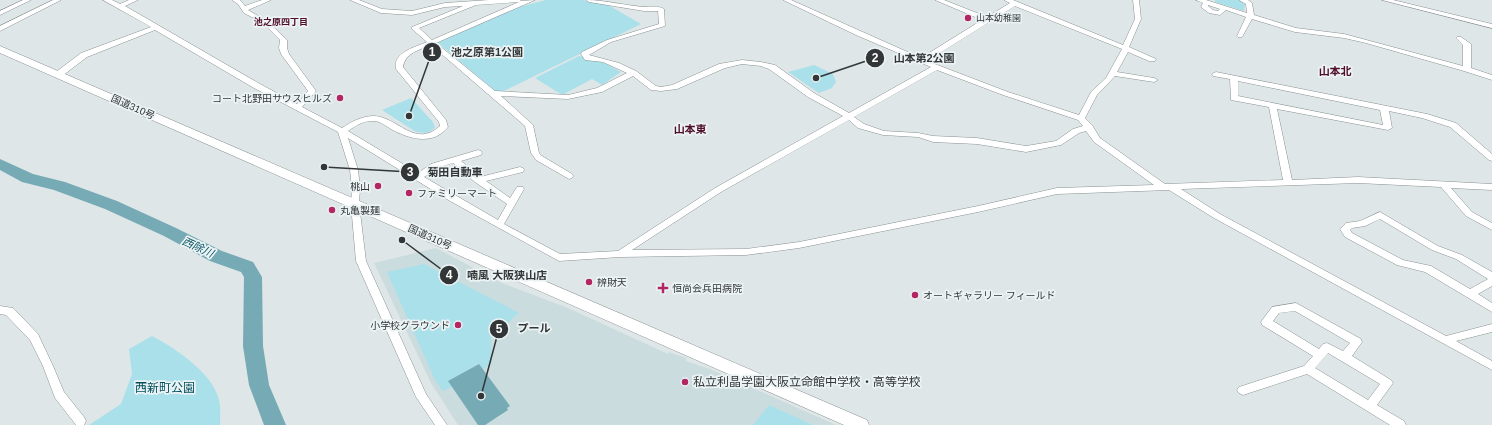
<svg xmlns="http://www.w3.org/2000/svg" width="1492" height="425" viewBox="0 0 1492 425" font-family="Arial,'Noto Sans JP',sans-serif">
	<style>
		.built { fill: #cbdcdf }
		.green { fill: #aae0ea }
		.water { fill: #76aab5 }
		.lines { fill: none; stroke-linecap: round; stroke-linejoin: round }
		.river { fill: #76aab5; fill-rule: evenodd }
		.minor-casing { stroke: #8a9192; stroke-width: 1 }
		.highway-casing { stroke: #8a9192; stroke-width: 1 }
		.minor { fill: #fff; fill-rule: evenodd }
		.highway { fill: #fff; fill-rule: evenodd }
		.poi-dot { fill: #b22661; stroke: #ecf3f5; stroke-width: 1.5 }
		.labels { text-anchor: middle; dominant-baseline: central; stroke-width: 3.5; stroke-linejoin: round; paint-order: stroke }
		.far-poi-label { font-size: 9px; fill: #333636; stroke: #ecf3f5; text-anchor: start }
		.far-neighbourhood-label { font-size: 9px; font-weight: bold; fill: #510e2a; stroke: #ecf3f5 }
		.poi-label { font-size: 10px; fill: #333636; stroke: #ecf3f5; text-anchor: start }
		.street-label { font-size: 10px; fill: #333636; stroke: #ecf3f5 }
		.neighbourhood-label { font-size: 11px; font-weight: bold; fill: #510e2a; stroke: #ecf3f5 }
		.water-label { font-size: 11px; font-style: italic; fill: #095762; stroke: #ecf3f5 }
		.near-poi-label { font-size: 12px; fill: #333636; stroke: #ecf3f5; text-anchor: start }
		.near-park-label { font-size: 12px; fill: #00505c; stroke: #ecf3f5 }
		.leader { fill: none; stroke: #333636; stroke-width: 1.5 }
		.callout-dot { fill: #333636; stroke: #ecf3f5; stroke-width: 1.5 }
		.mark-label { font-size: 12px; text-anchor: middle; font-weight: bold; fill: #fff }
		.callout-label { font-size: 11px; text-anchor: middle; font-weight: bold; fill: #333636; stroke: #ecf3f5; stroke-width: 3.5; stroke-linejoin: round; paint-order: stroke }
	</style>
	<rect width="100%" height="100%" fill="#dfe6e7"/>
	<path class="built" d="M436 248 502 283 568 308 668 354 669 352 686 358V361L710 369 836 425H458L431 383 374 263Z"/>
	<path class="green" d="M546 0H582L608 5 641 24 502 92 495 91 437 42 519 7Z
		M1215 0H1239L1245 3 1244 11 1215 2Z
		M579 56 599 60 621 72 602 85 592 79 562 95 535 78Z
		M814 65 833 74 836 82 832 88 819 93 788 72Z
		M411 98 433 122 435 128 427 133 416 132 382 110Z
		M424 264 519 313 491 338 492 362 483 370 478 364 448 381 452 387 443 391 435 380 387 272Z
		M152 336C175 348 213 373 219 400 221 408 220 417 220 425H89L121 404 132 374 129 349Z
		M769 405 813 425H753Z"/>
	<path class="water" d="M479 364 510 406 507 408 508 410 485 425H478L448 381Z"/>
	<g class="lines">
		<path class="river" d="M0 159 33 174 65 182 117 201 176 228 222 251 253 262 262 277 263 346 269 385 286 425H264L249 385 243 346 244 277 241 272 210 261 164 236 105 209 54 190 22 182 0 170Z"/>
		<g class="minor-casing">
			<path id="minor" d="M23 0H31L0 15V11Z
				M53 0H61L0 31V26Z
				M103 0H112L120 4 129 0H138L125 6 260 84 297 104 308 91 281 54 279 48 280 40 263 23 244 13 238 4 232 0H240L245 6 262 0H271L248 10 267 21 287 40V48L289 54 316 91 302 107 342 128C351 122 362 116 374 116 398 117 415 149 440 126L439 122 396 69C392 53 415 47 427 42L412 29V27L463 6 445 7 412 15 381 13 350 0H359L382 9 412 11 445 3 489 0H521L520 1 535 0 436 43 495 91 568 95 597 88 627 73 603 62 585 60 581 54 582 52 607 40 659 24 658 11H644L589 2 586 0C606 0 626 6 646 7 652 7 660 6 664 9L665 26 611 42 589 55 619 63 636 71 656 86 661 87 672 85 719 64 742 60 761 62 775 65 814 93 849 113 931 67 856 35 783 0H791L921 58 982 20 935 0H944L987 17 1010 3 1004 0H1013L1123 45 1135 19 1133 0H1139L1141 19 1129 47 1156 59 1155 61H1149L1128 52 1117 72 1154 78 1158 80 1154 82 1115 76 1097 95 1085 118 1092 125 1100 138 1165 184 1283 180 1269 107 1231 100 1230 79 1213 76 1212 74 1216 72 1427 114 1456 123 1492 154V161L1489 160 1450 127 1422 118 1389 111 1392 128 1388 130 1277 109 1292 180 1358 177 1492 184V190L1451 188 1472 212 1492 223V230L1466 216 1441 187 1358 183 1181 189 1220 214 1446 336 1492 324V332L1456 341 1492 361V370L1214 218 1169 190 1057 194 978 212 799 248 746 255 620 257 559 261 450 201 348 138 358 170 360 188 359 204 366 261 426 394 447 425H435L416 397 356 261 351 204 352 188 350 170 338 132 254 88 155 30 87 57 62 76H56V72L81 53 151 27ZM519 2 432 40 419 28 476 5ZM1015 6 1122 49 1106 78 1091 92 1079 115 1008 92 927 61ZM431 45 525 126 531 153 536 160 569 179 572 178 573 176 572 174 542 156 539 153 533 125 501 96 568 99 602 92 633 76 651 90 661 91 677 89 725 68 742 64 761 66 769 69 808 97 843 116 715 188 618 251 560 254 504 224 524 189 523 187H517L510 198 486 181 523 172 524 170 523 168 520 167 480 177 461 161 481 155 482 153 481 151 478 150 431 164 418 173 348 131C355 126 364 120 374 121 380 121 386 126 391 129 409 139 433 146 448 127L446 120 403 67C405 53 419 50 431 45ZM937 70 1003 95 1078 120 1083 126 1073 129 1056 141 1026 146 977 138 933 136 918 133 884 131 864 124 854 117ZM1238 81 1380 110 1383 125 1238 96ZM849 120 858 128 883 135 918 137 933 142 977 144 1026 152 1061 145 1079 133 1086 131 1094 142 1154 185 1057 188 978 206 799 242 746 249 632 250 721 192ZM453 163 475 182 507 204 498 220 424 177 437 168Z
				M1196 0H1206L1247 13 1246 4 1239 0H1248L1252 3 1254 15 1296 28 1344 34 1463 66V45L1456 38 1457 37H1461L1471 44V68L1492 75V80L1464 71 1366 43 1344 38 1295 32 1252 19 1242 37H1238L1237 36 1246 17 1226 10 1220 15 1209 13 1201 7 1203 3ZM1208 5 1220 9 1218 11 1213 10 1208 6Z
				M1382 0H1393L1492 24V28Z
				M1380 212 1438 246 1462 255 1492 272V286L1478 294 1492 303V312L1425 272 1397 265 1345 237 1340 229 1346 223 1360 221ZM1380 219 1432 250 1456 259 1488 279 1470 289 1431 266 1403 260 1352 233 1350 230 1352 228 1365 226Z
				M1296 303 1361 339 1362 342 1352 356 1391 380 1393 383 1377 405 1404 421 1406 425H1390L1307 374 1243 395 1239 393 1237 390 1239 387 1304 366 1313 356 1262 325 1261 322 1272 307ZM1295 311 1350 343 1343 351 1327 343 1323 344 1319 349 1273 321 1279 313ZM1328 353 1380 384 1368 400 1315 368Z
				M0 306 13 308 38 334 53 366 64 392 84 417 86 421 84 425H76L55 398 43 366 30 340 6 315 0 314Z"/>
		</g>
		<g class="highway-casing">
			<path id="highway" d="M0 46 867 420 869 425H844L0 53Z"/>
		</g>
		<use href="#minor" class="minor"/>
		<use href="#highway" class="highway"/>
	</g>
	<g class="poi-dot">
		<circle cx="968" cy="18" r="4"/>
		<circle cx="340" cy="98" r="4"/>
		<circle cx="378" cy="186" r="4"/>
		<circle cx="409" cy="193" r="4"/>
		<circle cx="332" cy="210" r="4"/>
		<circle cx="589" cy="282" r="4"/>
		<path d="M661 282h4v4h4v4h-4v4h-4v-4h-4v-4h4z"/>
		<circle cx="915" cy="295" r="4"/>
		<circle cx="458" cy="325" r="4"/>
		<circle cx="685" cy="382" r="4"/>
	</g>
	<g class="labels">
		<g class="far-poi-label">
			<text x="976" y="18">山本幼稚園</text>
		</g>
		<g class="far-neighbourhood-label">
			<text x="281" y="22">池之原四丁目</text>
		</g>
		<g class="poi-label">
			<text x="332" y="98" text-anchor="end">コート北野田サウスヒルズ</text>
			<text x="370" y="186" text-anchor="end">桃山</text>
			<text x="417" y="193">ファミリーマート</text>
			<text x="340" y="210">丸亀製麺</text>
			<text x="597" y="282">辨財天</text>
			<text x="672" y="288">恒尚会兵田病院</text>
			<text x="923" y="295">オートギャラリー フィールド</text>
			<text x="450" y="325" text-anchor="end">小学校グラウンド</text>
		</g>
		<g class="street-label">
			<text transform="translate(133 107) rotate(24)">国道310号</text>
			<text transform="translate(430 237) rotate(24)">国道310号</text>
		</g>
		<g class="neighbourhood-label">
			<text x="1335" y="71">山本北</text>
			<text x="690" y="129">山本東</text>
		</g>
		<g class="water-label">
			<text transform="translate(198 247) rotate(25)">西除川</text>
		</g>
		<g class="near-poi-label">
			<text x="693" y="382">私立利晶学園大阪立命館中学校・高等学校</text>
		</g>
		<g class="near-park-label">
			<text x="165" y="388">西新町公園</text>
		</g>
	</g>
	<path class="leader" d="M409 116L432 52M816 78L875 58M324 167L410 172M402 240L449 275M481 396L499 329"/>
	<g class="callout-dot">
		<circle cx="409" cy="116" r="4"/>
		<circle cx="816" cy="78" r="4"/>
		<circle cx="324" cy="167" r="4"/>
		<circle cx="402" cy="240" r="4"/>
		<circle cx="481" cy="396" r="4"/>
		<circle cx="432" cy="52" r="10"/>
		<circle cx="875" cy="58" r="10"/>
		<circle cx="410" cy="172" r="10"/>
		<circle cx="449" cy="275" r="10"/>
		<circle cx="499" cy="329" r="10"/>
	</g>
	<g class="mark-label">
		<text x="432" y="56">1</text>
		<text x="875" y="62">2</text>
		<text x="410" y="176">3</text>
		<text x="449" y="279">4</text>
		<text x="499" y="333">5</text>
	</g>
	<g class="callout-label">
		<text x="487" y="56">池之原第1公園</text>
		<text x="924" y="62">山本第2公園</text>
		<text x="455" y="176">菊田自動車</text>
		<text x="507" y="279">喃風 大阪狭山店</text>
		<text x="534" y="332">プール</text>
	</g>
</svg>
